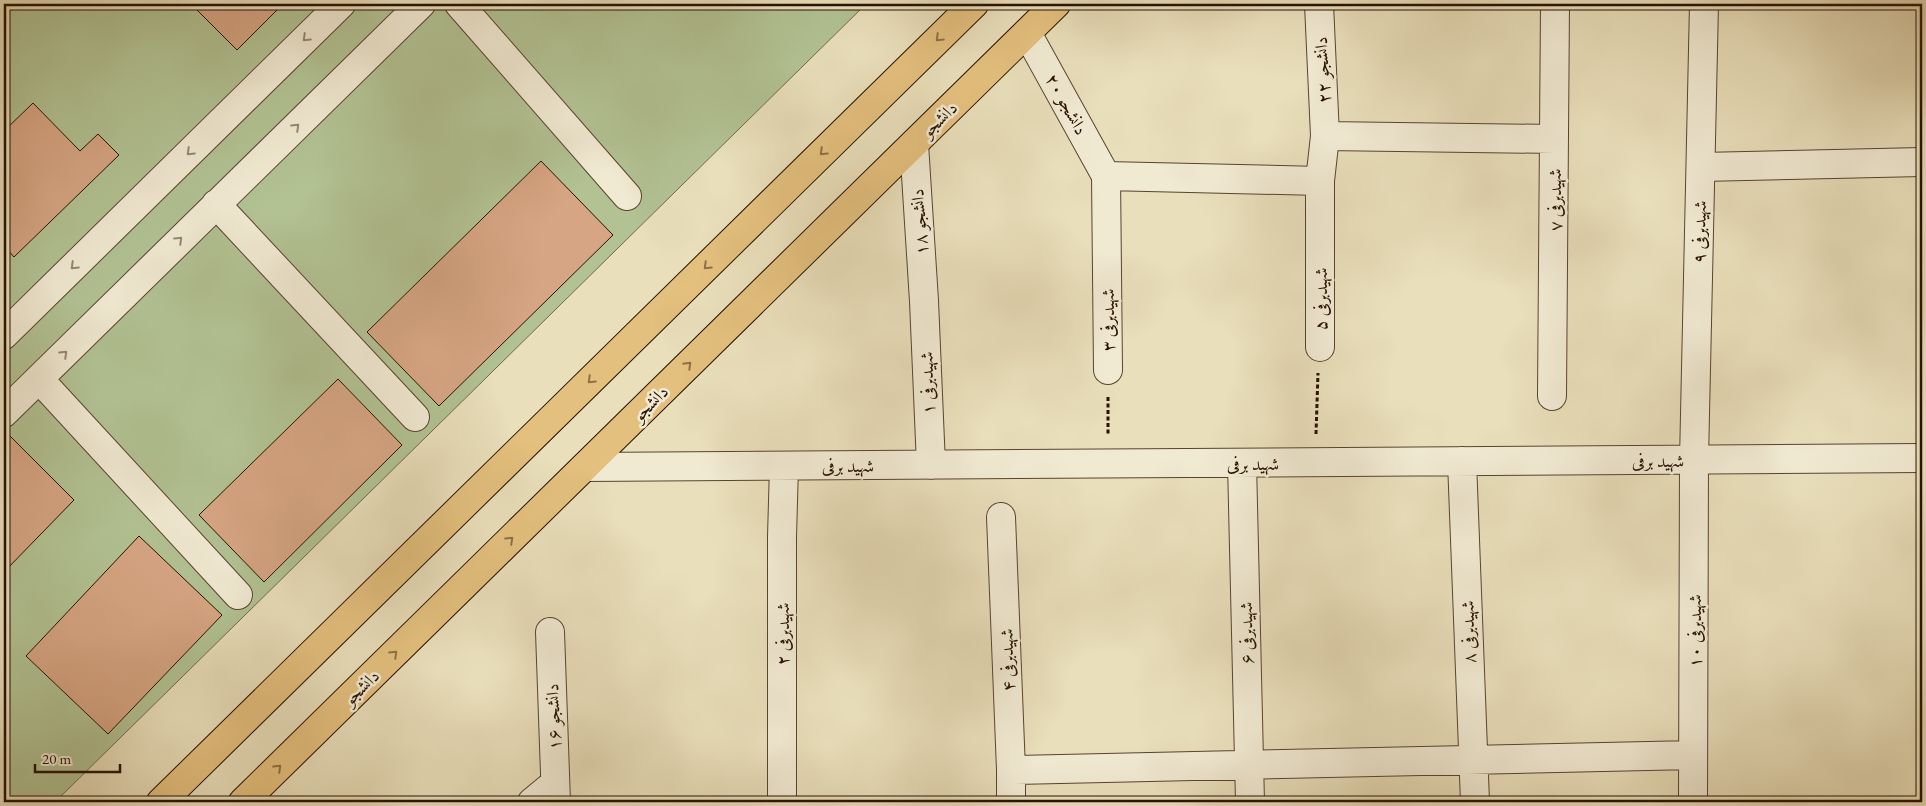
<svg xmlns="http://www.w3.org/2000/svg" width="1926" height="806" viewBox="0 0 1926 806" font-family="'EB Garamond',Amiri,serif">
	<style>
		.green { fill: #b2c293; stroke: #6c6a4a }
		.building { fill: #d6a583; stroke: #271100 }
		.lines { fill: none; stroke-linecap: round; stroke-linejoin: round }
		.minor-casing { stroke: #58442f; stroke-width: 30 }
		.major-casing { stroke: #271100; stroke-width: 30 }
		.path { stroke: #271100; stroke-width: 3; stroke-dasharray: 4 2.5; stroke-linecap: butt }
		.minor { stroke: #f1ead3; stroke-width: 28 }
		.major { stroke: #e4c07e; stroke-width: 28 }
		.oneway { stroke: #968874 }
		.oneway2 { stroke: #8f7145 }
		.labels { text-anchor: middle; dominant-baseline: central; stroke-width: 5; stroke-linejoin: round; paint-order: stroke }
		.street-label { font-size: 18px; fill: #271100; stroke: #f1ead3 }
	</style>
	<rect width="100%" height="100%" fill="#e9dfbb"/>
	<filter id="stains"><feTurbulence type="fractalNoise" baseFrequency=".004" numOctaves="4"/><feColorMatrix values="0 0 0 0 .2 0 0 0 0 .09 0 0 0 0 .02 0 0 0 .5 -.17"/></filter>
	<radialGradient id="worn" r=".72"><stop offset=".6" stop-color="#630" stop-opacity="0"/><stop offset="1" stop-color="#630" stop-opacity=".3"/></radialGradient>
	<path class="green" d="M4 4H866L55 802H4Z"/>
	<path class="building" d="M191 4H283L237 50Z
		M33 103 80 151 98 134 119 155 14 257 4 246V131Z
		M541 161 613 235 439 406 367 332Z
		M338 379 402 445 264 582 199 515Z
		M7 433 74 500 4 572V437Z
		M139 536 222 615 108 734 26 656Z"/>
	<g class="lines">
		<g class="minor-casing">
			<path id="minor" d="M459 4 627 196
				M1319 4 1325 136 1320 181V347
				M1027 33 1106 176 1108 370
				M1325 136 1554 139
				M914 144 924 301 931 465
				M1701 167 1922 162
				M1106 176 1320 181
				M216 204 415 417
				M4 335 341 4
				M39 379 238 595
				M1552 396 1555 4
				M4 413 421 4
				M1462 461 1475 802
				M1242 463 1250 802
				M585 467 1922 458
				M1001 517 1011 770V802
				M550 632 556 802
				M1011 770 1693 755
				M532 802 555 783
				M782 802V537L784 466
				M1693 802 1694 460 1704 4"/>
		</g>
		<g class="major-casing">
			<path id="major" d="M161 802 974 4
				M243 802 1056 4"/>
		</g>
		<path class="path" d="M1108 397V436
			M1316 434 1318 373"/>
		<use href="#minor" class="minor"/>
		<use href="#major" class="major"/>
	</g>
	<defs><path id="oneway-chevron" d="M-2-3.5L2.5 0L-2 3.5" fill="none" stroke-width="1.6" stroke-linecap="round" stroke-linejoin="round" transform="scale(1.25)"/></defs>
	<g class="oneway">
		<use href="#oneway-chevron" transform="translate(306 38) rotate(136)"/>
		<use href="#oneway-chevron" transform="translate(296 127) rotate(-44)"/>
		<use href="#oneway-chevron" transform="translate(190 152) rotate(136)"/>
		<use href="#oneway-chevron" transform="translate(179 240) rotate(-44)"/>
		<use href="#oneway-chevron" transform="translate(74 266) rotate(136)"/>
		<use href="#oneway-chevron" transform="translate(64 354) rotate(-44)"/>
	</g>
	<g class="oneway2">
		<use href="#oneway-chevron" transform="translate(939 38) rotate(136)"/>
		<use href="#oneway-chevron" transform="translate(823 152) rotate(136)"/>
		<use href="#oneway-chevron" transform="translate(707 266) rotate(136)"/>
		<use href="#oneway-chevron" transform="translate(688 365) rotate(-45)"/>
		<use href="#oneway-chevron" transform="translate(591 380) rotate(136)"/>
		<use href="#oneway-chevron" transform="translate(510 540) rotate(-44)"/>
		<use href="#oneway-chevron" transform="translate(394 654) rotate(-44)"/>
		<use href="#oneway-chevron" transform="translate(278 768) rotate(-44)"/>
	</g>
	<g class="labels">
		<g class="street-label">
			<text transform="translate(1322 70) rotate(-93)">دانشجو ۲۲</text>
			<text transform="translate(1067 104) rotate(61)">دانشجو ۲۰</text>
			<text transform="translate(939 119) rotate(-44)">دانشجو</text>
			<text transform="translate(1554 200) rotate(-90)">شهیدبرفی ۷</text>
			<text transform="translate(919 222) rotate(-94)">دانشجو ۱۸</text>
			<text transform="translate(1699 232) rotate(-89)">شهیدبرفی ۹</text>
			<text transform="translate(1320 299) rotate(-90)">شهیدبرفی ۵</text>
			<text transform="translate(1107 320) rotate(-90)">شهیدبرفی ۳</text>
			<text transform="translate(927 383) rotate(-92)">شهیدبرفی ۱</text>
			<text transform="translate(650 403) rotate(-45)">دانشجو</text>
			<text x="1658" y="460">شهید برفی</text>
			<text x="1253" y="463">شهید برفی</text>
			<text x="848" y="465">شهید برفی</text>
			<text transform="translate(1694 631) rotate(-90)">شهیدبرفی ۱۰</text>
			<text transform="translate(1468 632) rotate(-92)">شهیدبرفی ۸</text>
			<text transform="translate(1246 633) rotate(-91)">شهیدبرفی ۶</text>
			<text transform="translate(782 634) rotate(-90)">شهیدبرفی ۲</text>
			<text transform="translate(1007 660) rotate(-92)">شهیدبرفی ۴</text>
			<text transform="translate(361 687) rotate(-44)">دانشجو</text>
			<text transform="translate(553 717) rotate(-92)">دانشجو ۱۶</text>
		</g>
	</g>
	<rect width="1926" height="806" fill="none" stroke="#e9dfbb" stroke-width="20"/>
	<rect x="5" y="5" width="1916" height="796" fill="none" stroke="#271100" stroke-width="2.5"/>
	<rect x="10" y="10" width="1906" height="786" fill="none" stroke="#271100"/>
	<path d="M35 764v8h85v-8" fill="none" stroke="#271100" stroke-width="2.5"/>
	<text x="42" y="764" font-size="15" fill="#271100" stroke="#f1ead3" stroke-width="4" paint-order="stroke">20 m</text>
	<rect width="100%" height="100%" filter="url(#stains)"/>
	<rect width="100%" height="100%" fill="url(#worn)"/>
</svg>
